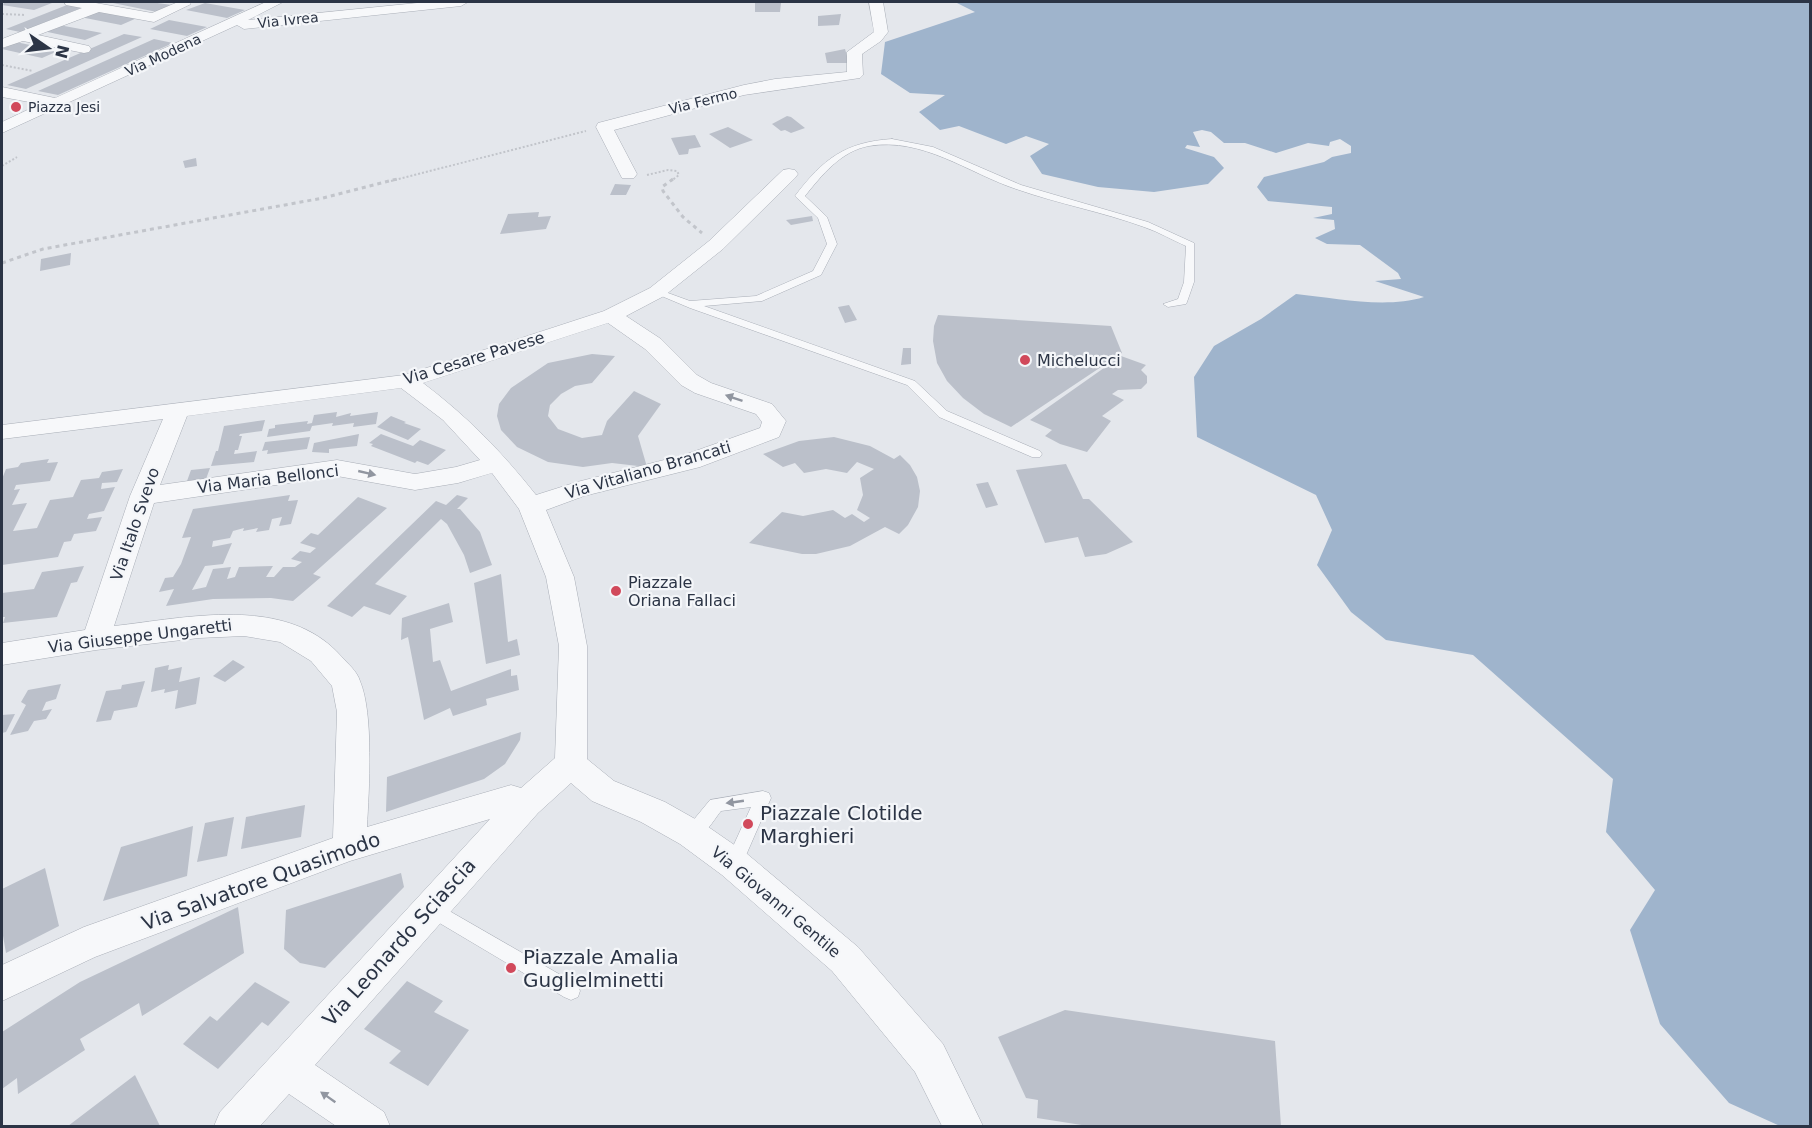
<svg xmlns="http://www.w3.org/2000/svg" width="1812" height="1128" viewBox="0 0 1812 1128" font-family="'DejaVu Sans',sans-serif">
	<style>
		.water { fill: #9fb4cc }
		.building { fill: #bbc0ca }
		.lines { fill: none; stroke-linecap: round; stroke-linejoin: round }
		.service-casing { stroke: #a9aeb7; stroke-width: 1 }
		.minor-casing { stroke: #a9aeb7; stroke-width: 1 }
		.path-far1 { stroke: #c2c5cb; stroke-width: 2; stroke-dasharray: 2 2; stroke-linecap: butt }
		.path { stroke: #c2c5cb; stroke-width: 3; stroke-dasharray: 4 4; stroke-linecap: butt }
		.service { fill: #f7f8fa; fill-rule: evenodd }
		.minor { fill: #f7f8fa; fill-rule: evenodd }
		.oneway { fill: #9196a0 }
		.poi-dot { fill: #d1495b; stroke: #f4f6f9; stroke-width: 2 }
		.labels { text-anchor: middle; dominant-baseline: central; stroke-width: 4.5; stroke-linejoin: round; paint-order: stroke }
		.far-street-label { font-size: 14px; fill: #2b3445; stroke: #f4f6f9 }
		.far-poi-label { font-size: 14px; fill: #2b3445; stroke: #f4f6f9; text-anchor: start }
		.street-label { font-size: 16px; fill: #2b3445; stroke: #f4f6f9 }
		.poi-label { font-size: 16px; fill: #2b3445; stroke: #f4f6f9; text-anchor: start }
		.near-poi-label { font-size: 20px; fill: #2b3445; stroke: #f4f6f9; text-anchor: start }
		.near-street-label { font-size: 20px; fill: #2b3445; stroke: #f4f6f9 }
	</style>
	<rect width="100%" height="100%" fill="#e4e7ec"/>
	<path class="water" d="M955 2H1810V1126H1780L1729 1103 1660 1024 1630 930 1655 890 1606 832 1613 779 1473 655 1386 640 1351 612 1317 565 1332 530 1316 495 1197 437 1194 377 1214 346 1261 319 1296 294C1336 298 1385 309 1424 297L1375 281 1401 279 1398 273 1360 245 1327 244 1315 238 1335 229 1334 220 1313 218 1332 214V207L1268 201 1257 187 1264 177 1324 162 1332 157 1351 153V146L1340 139 1330 142 1329 146 1308 143 1276 153 1245 143H1224L1211 132 1202 130 1193 132 1200 147 1187 145 1185 148 1214 157 1224 168 1208 184 1154 192 1098 187 1042 174 1030 156 1049 144 1026 136 1006 144 959 126 940 130 919 112 945 95 910 93 881 74 885 42 975 12Z"/>
	<path class="building" d="M2 2H46L52 3 34 10 2 5 4 4Z
		M108 2H150L172 5 157 12Z
		M205 3 245 10 227 18 186 10Z
		M755 3H781L780 12H755Z
		M67 5 81 8 20 32 6 29Z
		M95 11 137 18 121 25 80 17Z
		M841 14 839 25 818 26V16Z
		M169 20 207 27 187 36 150 29Z
		M59 25 102 33 85 40 43 31Z
		M124 34 142 37 26 89 7 85Z
		M154 39 173 43 58 95 38 91Z
		M16 42 58 51 42 58 2 49Z
		M845 49 849 63H827L825 53Z
		M787 116 791 117 805 128 791 133 785 130 781 131 772 124Z
		M728 127 753 140 730 148 709 134Z
		M695 135 701 147 689 149 688 154 679 155 671 138Z
		M196 158 197 166 185 168 183 161Z
		M615 184 631 185 626 195H610Z
		M539 212 538 217 551 216 546 229 500 234 508 214Z
		M812 216 813 221 791 225 786 220Z
		M71 253 70 265 40 271 41 259Z
		M849 305 857 320 845 323 838 307Z
		M938 315 1111 326 1122 353 1011 427 984 414 963 398 947 381 937 363 933 341 934 326Z
		M903 348H911V364L901 365Z
		M592 354 615 356 592 383 575 386 561 394 550 405 548 416 558 429 582 438 602 435 607 421 634 391 661 404 638 436 647 467 612 463 583 467 548 462 517 447 501 430 497 416 499 404 511 388 548 363Z
		M1121 356 1146 365 1141 370 1147 376V383L1141 389 1118 390 1112 394 1124 400 1102 416 1111 421 1087 452 1060 444 1045 436 1052 430 1030 420Z
		M337 412 336 417 351 413 350 416 378 412 376 424 353 427 354 423 332 426 333 423 312 426 310 431 267 437 269 429 275 428V425L308 421 307 424 312 423 314 415Z
		M391 416 406 422 404 423 421 429 408 440 377 427Z
		M265 420 262 431 240 434 239 436H242L238 450H235L234 454 257 451 254 462 211 466 216 451H218L224 426Z
		M359 434 357 446 329 449V453L312 452 314 443Z
		M381 434 413 446 420 440 446 450 428 465 417 461 415 463 371 446 373 444 369 443Z
		M310 437 307 449 267 454 268 450 262 451 265 442Z
		M834 437 870 446 894 459 900 455 910 465 917 477 920 491 918 507 908 525 899 534 885 527 850 546 816 554H802L749 543 782 512 803 516 833 510 845 518 852 514 864 522 870 518 857 510 863 495 860 478 874 469 857 462 847 473 826 469 804 473 795 463 783 467 763 454 799 441Z
		M49 459 47 463 58 462 50 481 16 485 14 490 20 489 12 505 27 503 13 531 37 528 50 500 73 497 81 480 99 478 102 472 123 469 117 482 102 483 101 489 115 487 104 511 89 514 87 519 102 517 96 531 74 534 71 541 64 542 58 557 2 565V479L6 469 18 467 21 463Z
		M1066 464 1083 499H1089L1133 542 1106 554 1085 557 1078 537 1045 543 1016 470Z
		M210 468 206 479 187 481 191 470Z
		M988 482 998 505 986 508 976 484Z
		M290 495 288 501 298 500 291 524 279 526 282 517 272 519 269 530 256 532 258 528 243 531 244 528 233 531 230 538 213 541 212 547 232 543 223 564 205 566 192 590 206 587 213 569 231 567 227 579 235 577 239 567 273 566 266 577H274L283 567H295L302 562 291 559 300 551 310 553 316 548 300 543 311 533 318 535 358 497 387 508 313 574 321 577 293 601 271 598 213 599 166 606 174 589 159 592 165 578 173 577 181 564 191 537 182 538 193 509Z
		M457 495 468 498 457 509H460L480 532 492 565 470 573 464 555 447 524 441 519 375 584 407 596 390 615 364 606 352 617 327 606 436 501 446 505Z
		M84 566 77 582 71 583 57 617 3 623 5 617H2V593L34 589 42 572Z
		M501 574 508 642 517 639 520 655 486 664 474 583Z
		M449 603 453 622 430 629 433 662 440 660 451 691 511 669V676L517 675 519 690 486 699 487 705 453 716 450 708 424 720 408 637 401 640 402 618Z
		M233 660 245 667 225 682 213 676Z
		M169 665 168 670 182 667 179 682 200 677 196 704 175 709 178 690 164 693 165 689 151 692 155 668Z
		M145 681 137 707 114 711 111 720 96 722 106 691 121 689 122 685Z
		M61 684 56 699 46 702 42 711 52 709 46 719 34 721 28 731 10 735 26 705 21 702 28 690Z
		M15 714 6 732 2 733V715Z
		M521 732 520 740 505 764 484 779 386 812 387 777Z
		M305 805 301 837 241 849 246 817Z
		M234 817 227 856 197 862 205 823Z
		M193 826 187 876 103 901 121 847Z
		M45 868 59 926 6 953 2 930V889Z
		M401 873 404 887 325 968 300 963 284 949 286 910Z
		M238 907 244 953 142 1016 139 1003 80 1039 85 1050 18 1094 17 1078 2 1089V1032L80 982Z
		M407 981 443 1001 434 1012 469 1030 428 1086 389 1063 401 1051 364 1029Z
		M255 982 290 1002 268 1026 262 1022 218 1069 183 1044 210 1016 217 1021Z
		M1065 1010 1275 1041 1281 1126H1088L1037 1118 1038 1100 1026 1098 998 1037Z
		M135 1075 160 1126H68Z"/>
	<g class="lines">
		<g class="service-casing">
			<path id="service" d="M892 139 933 147 1021 185 1148 222 1194 243V282L1187 302 1186 304 1168 307 1163 304 1178 299 1184 282 1186 246C1172 240 1159 232 1144 227 1103 212 1059 204 1016 189 968 173 923 137 869 146 841 151 822 175 805 196L827 217 837 244 821 275 762 301 704 306 915 381 947 411 1040 451 1042 454 1040 457H1032L939 417 907 385 690 308 652 292 657 289 690 301 756 296 813 271 827 244 818 218 795 196C823 159 845 142 892 139Z
				M763 791 769 793 771 798 740 869 734 872 728 869 725 864 751 807 721 811C712 822 701 844 686 839L684 834 686 829 710 800Z
				M432 901 578 985 580 991 578 997 571 1000 564 997 426 915 423 909 426 903Z"/>
		</g>
		<g class="minor-casing">
			<path id="minor" d="M64 2H90L152 13 178 2H189L191 4 154 22 99 12 38 35 89 46 91 49 89 52 84 53 23 41 2 48V39L82 8 66 5Z
				M266 2H283L248 20 427 2H468L461 6 244 29 237 25 2 133V122L40 104 2 97V87L55 98Z
				M869 2H883L888 32 881 41 862 54 863 75 860 78 744 95 614 130 637 174 634 178H622L596 127 598 123 744 85 775 79 847 72V52L874 32Z
				M789 169 795 170 798 174 795 178 723 249 664 296 626 316 661 339 697 375 711 383 772 404 786 421 779 437 700 467 584 496 546 510 574 577 587 646V759L614 781 665 802 704 824 746 853 858 947 943 1044 983 1126H942L915 1072 832 971 722 875 680 844 641 822 592 801 571 783 538 813 315 1065 384 1112 390 1126H336L289 1094 260 1126H214L220 1112 490 819 350 861 95 957 2 1001V965L84 927 333 838 337 712 332 686 311 661 280 642 244 636 199 638 96 650 2 665V643L85 630 130 496 163 419 2 439V425L404 375 506 343 604 311 650 288 709 241 783 170ZM608 323 645 349 681 385 695 393 756 414 762 422 760 428 684 455 577 482 536 495C501 451 468 417 423 383ZM401 388 443 420 480 460 456 467 415 474 337 460 160 485 187 416ZM492 473 519 509 546 577 559 646 555 758 521 788 511 785 367 827C369 790 374 714 360 681 357 671 348 664 341 656 286 594 186 618 114 626L154 503 337 476 415 490 458 483Z"/>
		</g>
		<path class="path-far1" d="M2 14 25 15
			M2 65 33 71
			M2 166 17 157
			M647 175 668 170 677 171 679 175 671 181
			M391 181 586 131"/>
		<path class="path" d="M673 179 662 187 663 191 683 217 702 233
			M2 263 43 249 323 198 397 179"/>
		<use href="#service" class="service"/>
		<use href="#minor" class="minor"/>
	</g>
	<defs><path id="oneway-solid" d="M-6-.8H1V-3.2L6.5 0L1 3.2V.8H-6Z" transform="scale(1.5)"/></defs>
	<g class="oneway">
		<use href="#oneway-solid" transform="translate(734 398) rotate(-161)"/>
		<use href="#oneway-solid" transform="translate(367 473) rotate(13)"/>
		<use href="#oneway-solid" transform="translate(735 802) rotate(172)"/>
		<use href="#oneway-solid" transform="translate(328 1097) rotate(-145)"/>
	</g>
	<g class="poi-dot">
		<circle cx="16" cy="107" r="6"/>
		<circle cx="1025" cy="360" r="6"/>
		<circle cx="616" cy="591" r="6"/>
		<circle cx="748" cy="824" r="6"/>
		<circle cx="511" cy="968" r="6"/>
	</g>
	<g class="labels">
		<g class="far-street-label">
			<text transform="translate(288 20) rotate(-6)">Via Ivrea</text>
			<text transform="translate(163 55) rotate(-25)">Via Modena</text>
			<text transform="translate(703 101) rotate(-14)">Via Fermo</text>
		</g>
		<g class="far-poi-label">
			<text x="28" y="107">Piazza Jesi</text>
		</g>
		<g class="street-label">
			<text transform="translate(474 358) rotate(-17)">Via Cesare Pavese</text>
			<text transform="translate(648 470) rotate(-16)">Via Vitaliano Brancati</text>
			<text transform="translate(268 479) rotate(-7)">Via Maria Bellonci</text>
			<text transform="translate(135 524) rotate(-71)">Via Italo Svevo</text>
			<text transform="translate(140 636) rotate(-7)">Via Giuseppe Ungaretti</text>
			<text transform="translate(776 902) rotate(40)">Via Giovanni Gentile</text>
		</g>
		<g class="poi-label">
			<text x="1037" y="360">Michelucci</text>
			<text x="628" y="582">Piazzale<tspan x="628" dy="18">Oriana Fallaci</tspan></text>
		</g>
		<g class="near-poi-label">
			<text x="760" y="813">Piazzale Clotilde<tspan x="760" dy="23">Marghieri</tspan></text>
			<text x="523" y="957">Piazzale Amalia<tspan x="523" dy="23">Guglielminetti</tspan></text>
		</g>
		<g class="near-street-label">
			<text transform="translate(261 881) rotate(-20)">Via Salvatore Quasimodo</text>
			<text transform="translate(399 942) rotate(-48)">Via Leonardo Sciascia</text>
		</g>
	</g>
	<rect width="1812" height="1128" fill="none" stroke="#2b3445" stroke-width="6"/>
	<g transform="translate(48 48) rotate(104)" stroke="#f4f6f9" stroke-width="4.5" paint-order="stroke">
	<path d="M0-4.5L10 22L0 15L-10 22Z" fill="#2b3445"/>
	<text y="-9" font-size="16" font-weight="bold" text-anchor="middle" fill="#2b3445">N</text>
	</g>
</svg>
